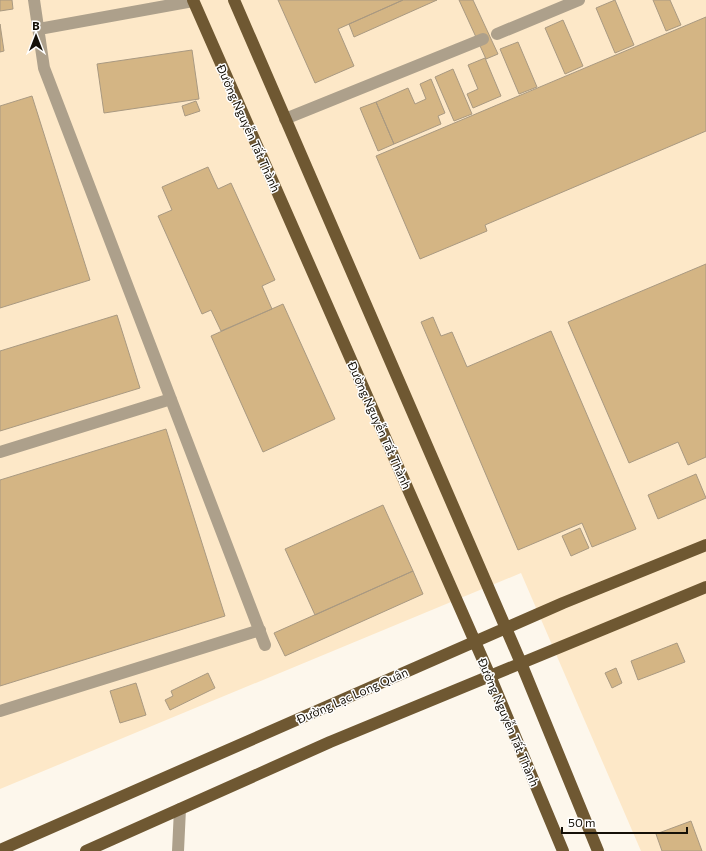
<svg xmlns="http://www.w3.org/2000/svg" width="706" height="851" viewBox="0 0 706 851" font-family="Commissioner,sans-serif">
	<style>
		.built { fill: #fde8c8 }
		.building { fill: #d4b584; stroke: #a99981 }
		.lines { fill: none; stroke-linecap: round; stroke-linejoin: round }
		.minor { stroke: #ada08b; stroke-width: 12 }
		.major { stroke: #6f5832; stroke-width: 12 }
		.labels { text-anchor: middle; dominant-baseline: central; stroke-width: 3; stroke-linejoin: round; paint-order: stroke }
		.street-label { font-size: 12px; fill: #151007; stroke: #fff }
	</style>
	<rect width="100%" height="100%" fill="#fdf7ec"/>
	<path class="built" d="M0 0H706V851H641L521 573 0 789Z"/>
	<path class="building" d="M0 0H12L13 9 0 11Z
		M278 0H403L338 29 354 66 315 83Z
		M403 0H437L354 37 349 24Z
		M459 0H473L498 54 486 59Z
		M615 0 634 45 615 53 596 8Z
		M653 0H670L681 25 666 31Z
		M706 17V131L485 225 487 231 420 259 376 156Z
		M563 20 583 66 565 74 545 28Z
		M0 24 4 51 0 52Z
		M518 42 537 87 519 94 500 49Z
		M192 50 199 99 104 113 97 64Z
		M485 58 501 96 473 108 467 94 478 89 468 65Z
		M453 69 472 114 454 121 435 77Z
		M431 79 445 113 438 116 441 124 394 144 376 102 408 88 415 104 426 99 420 84Z
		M32 96 90 280 0 308V106Z
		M196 101 200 111 185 116 182 106Z
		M376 102 394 144 378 151 360 108Z
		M208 167 218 189 231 183 275 280 262 286 272 309 221 331 211 310 202 314 158 216 172 210 162 187Z
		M706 264V457L688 465 678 442 629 463 568 322Z
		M283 304 335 419 263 452 211 336Z
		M117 315 140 388 0 431V351Z
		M433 317 441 336 452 332 467 367 551 331 636 529 592 547 582 523 518 550 421 322Z
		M166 429 225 616 0 686V480Z
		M696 474 706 498 658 519 648 495Z
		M383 505 413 571 315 615 285 549Z
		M580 528 589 548 571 556 562 536Z
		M413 571 423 594 285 656 274 633Z
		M677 643 685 662 638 680 631 661Z
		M616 668 622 683 612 688 605 673Z
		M208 673 215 688 170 710 165 700 173 696 171 691Z
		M136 683 146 715 120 723 110 691Z
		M691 821 702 851H662L656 834Z"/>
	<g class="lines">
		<path class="minor" d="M34 0 44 68 265 645
			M39 29 193 1
			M497 34 579 0
			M285 119 483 39
			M0 452 171 399
			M0 711 260 630
			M178 851 180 809"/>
		<path class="major" d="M193 0 490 676 563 851
			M234 0 521 663 598 851
			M0 850 563 603 706 545
			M86 851 330 742 706 587"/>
	</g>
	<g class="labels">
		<g class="street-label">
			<text transform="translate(249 128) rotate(66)">Đường Nguyễn Tất Thành</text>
			<text transform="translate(380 425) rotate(66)">Đường Nguyễn Tất Thành</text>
			<text transform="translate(352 695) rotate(-24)">Đường Lạc Long Quân</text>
			<text transform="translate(509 722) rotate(67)">Đường Nguyễn Tất Thành</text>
		</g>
	</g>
	<g transform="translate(36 36)" stroke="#ffffff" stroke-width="3" paint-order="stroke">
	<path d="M0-3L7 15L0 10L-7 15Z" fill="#151007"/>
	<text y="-6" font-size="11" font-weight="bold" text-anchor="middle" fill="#151007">B</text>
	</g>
	<path d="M562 827v6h125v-6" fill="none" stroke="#151007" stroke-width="2"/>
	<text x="568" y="827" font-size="12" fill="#151007" stroke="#ffffff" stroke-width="3" paint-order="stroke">50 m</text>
</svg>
